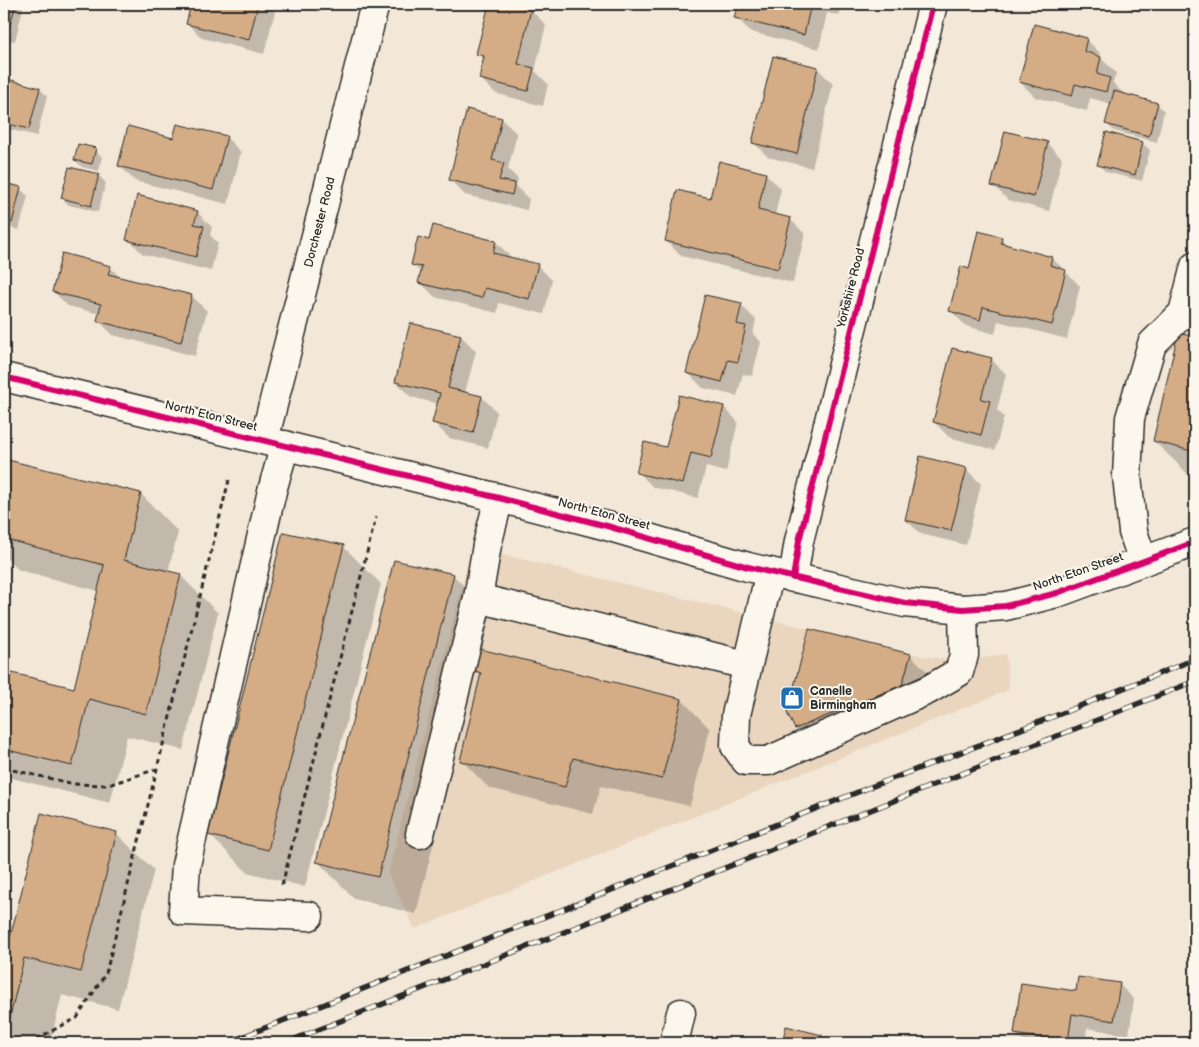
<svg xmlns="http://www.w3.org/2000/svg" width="1199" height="1047" viewBox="0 0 1199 1047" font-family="'Balsamiq Sans',sans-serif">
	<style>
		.built { fill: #ead6be }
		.shadow { fill: #0003 }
		.building { fill: #d4ac85; stroke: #2b2b2b }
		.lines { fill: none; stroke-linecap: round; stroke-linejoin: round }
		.minor-casing { stroke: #2b2b2b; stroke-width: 31 }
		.path { stroke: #2b2b2b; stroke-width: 3; stroke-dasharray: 5 4; stroke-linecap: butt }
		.minor { stroke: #fbf7ec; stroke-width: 28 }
		.rail-casing { stroke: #2b2b2b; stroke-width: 5.5 }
		.rail { stroke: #fbf7ec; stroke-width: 4; stroke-dasharray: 11; stroke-linecap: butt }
		.cycleway-casing { stroke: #fbf7ec; stroke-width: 9 }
		.cycleway { stroke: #d6006c; stroke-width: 6 }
		.labels { text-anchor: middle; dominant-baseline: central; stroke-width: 4; stroke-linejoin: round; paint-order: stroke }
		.street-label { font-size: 12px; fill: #2b2b2b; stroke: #fbf7ec }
		.poi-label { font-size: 12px; font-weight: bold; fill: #2b2b2b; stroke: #fbf7ec; text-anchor: start }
	</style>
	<rect width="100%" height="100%" fill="#f3e8d7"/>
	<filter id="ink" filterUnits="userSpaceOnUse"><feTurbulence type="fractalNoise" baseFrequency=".02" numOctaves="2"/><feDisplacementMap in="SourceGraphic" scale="10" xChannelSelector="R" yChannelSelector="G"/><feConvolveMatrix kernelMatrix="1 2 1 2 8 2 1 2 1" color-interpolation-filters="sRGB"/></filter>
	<g filter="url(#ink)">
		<path class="built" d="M472 547 922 656 943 659H977L1006 654 1009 690 415 929 388 874Z"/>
		<path class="shadow" d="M4 4H19L23 8 15 41 4 39Z
			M192 4H277L264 54 202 38 187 23Z
			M490 4H505L531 10 546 25 535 71 548 84 543 106 495 93 480 78 484 60 478 53Z
			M739 4H842L839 15 827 13 819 49 751 32 736 17Z
			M1114 4H1142L1140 12Z
			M1086 39 1101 54 1100 57 1116 73 1113 83 1124 94 1157 104 1164 111 1157 142 1114 131 1107 124 1112 104 1090 98 1087 111 1035 97 1020 82Z
			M774 58 818 69 833 84 812 168 768 157 753 142Z
			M4 79 40 89 47 96 37 136 4 128Z
			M467 110 502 119 517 134 508 169 518 179 516 187 529 199 527 210 465 195 450 180Z
			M226 137 241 152 228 204 135 181 120 166Z
			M1047 143 1062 158 1049 211 1008 200 993 185Z
			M1142 143 1150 150 1142 181 1106 172 1099 165Z
			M95 150 102 157 99 171 82 167 75 160Z
			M720 163 766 174 781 189 775 215 790 219 805 234 793 283 681 256 666 241 711 200Z
			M98 175 106 183 98 212 69 205 62 198Z
			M4 184 20 189 28 196 19 230 4 226Z
			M197 212 212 227 210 235 218 243 211 271 143 254 128 239Z
			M1001 239 1009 246 1052 258 1080 286 1067 339 998 321 995 334 966 326 951 311 970 270Z
			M430 241 496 242 511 257 510 259 537 265 552 280 544 314 499 303 497 313 435 297 420 282 422 274 412 264Z
			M110 267 122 279 192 296 207 311 195 356 113 335 98 320 100 314 68 306 53 291Z
			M741 305 756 320 753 334 761 342 752 376 743 374 737 396 703 388 688 373Z
			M1179 335 1195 338V479L1192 478 1154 441Z
			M461 336 476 351 465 393 482 397 497 412 488 448 449 438 434 423 439 404 411 397 396 382Z
			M991 359 1006 374 997 410 1004 417 995 450 949 437 934 422Z
			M724 407 738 422 726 472 706 467 698 498 653 487 638 472Z
			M4 460 141 494 178 532 168 572 180 575 218 613 183 750 127 736 110 803 4 776V672L75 690 99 591 19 570 4 556Z
			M966 469 981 484 966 545 921 534 906 520Z
			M343 546 381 584 305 887 247 872 209 834Z
			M453 575 491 613 482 650 682 700 710 729 690 806 601 786 593 814 489 788 461 760 481 676 476 671 416 914 355 899 318 862Z
			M810 630 911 656 933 677 818 751 796 729 789 713Z
			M116 833 154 870 118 1009 62 995 50 1043H4V946L9 948Z
			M1119 984 1134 999 1129 1035 1087 1028 1085 1043H1025L1015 1034 1077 993Z
			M787 1028 822 1037 828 1043H783Z"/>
		<path class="building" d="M4 4H16L7 35 4 34Z
			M191 4H258L249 40 186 24Z
			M489 4H510L531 9 518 64 534 68 528 91 479 79 484 56 476 54Z
			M738 4H811L804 35 734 18Z
			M1034 24 1087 38 1084 51 1101 57 1097 74 1110 78 1106 92 1075 84 1072 96 1019 82Z
			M773 56 818 67 797 154 752 143Z
			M4 78 40 88 29 129 4 123Z
			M1114 91 1158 103 1149 136 1105 124Z
			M467 109 502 118 492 160 504 163 499 180 515 183 512 195 449 180Z
			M177 124 227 136 213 190 118 166 128 126 173 138Z
			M1005 131 1048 142 1034 197 991 186Z
			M1106 132 1143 142 1135 175 1097 165Z
			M78 144 96 148 92 164 74 160Z
			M719 161 766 173 758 210 791 218 778 269 665 241 677 190 710 198Z
			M69 167 99 174 91 206 61 198Z
			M4 183 21 187 12 223 4 221Z
			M137 195 198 211 194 224 204 226 196 257 126 240Z
			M433 225 496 241 493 253 538 264 529 299 485 288 482 298 418 283 422 267 411 265 418 237 429 240Z
			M978 231 1002 237 1001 243 1052 257 1050 265 1066 270 1052 325 983 307 980 320 949 311 961 266 969 269Z
			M62 253 111 266 108 274 192 295 181 342 97 321 101 304 52 292Z
			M705 295 742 303 737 324 746 326 738 362 728 360 722 382 686 373Z
			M410 323 461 335 448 388 482 396 473 433 432 423 440 393 395 382Z
			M1178 333 1195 337V452L1153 441Z
			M952 348 992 358 981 399 990 401 981 435 933 422Z
			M679 395 724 406 711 458 691 453 683 484 636 473 644 442 666 447Z
			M920 456 967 468 951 531 905 520Z
			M4 459 141 493 124 560 181 574 146 714 89 699 72 766 4 749V671L74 688 104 565 4 539Z
			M283 532 344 545 268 850 208 835Z
			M394 560 454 574 378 877 316 862Z
			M809 629 911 654 902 685 795 729 787 713Z
			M480 649 682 699 662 779 573 758 565 787 460 761 481 673 475 671Z
			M41 813 117 832 81 972 24 958 8 1025 4 1024V945L8 946Z
			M1078 977 1120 983 1114 1021 1072 1014 1068 1042 1014 1034 1021 983 1076 991Z
			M786 1026 822 1035 821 1043H782Z"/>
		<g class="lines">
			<g class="minor-casing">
				<g id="minor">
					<path d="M4 377 499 498 607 526 748 567 905 603 963 609 1006 606 1057 593 1195 542"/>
					<path id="s1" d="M264 440 375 4"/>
					<path d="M285 445 272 491 186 865 183 911 309 916"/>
					<path d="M1143 561 1133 532 1127 476 1130 418 1152 344 1183 313 1195 266"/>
					<path d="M770 572 736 715 735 746 746 761H768L928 690 959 672 964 655 963 609"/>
					<path d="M793 578 799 541 933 4"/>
					<path d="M478 598 746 665"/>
					<path d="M420 834 478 598 487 545 499 498"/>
					<path d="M674 1043 681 1013"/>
				</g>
			</g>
			<path class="path" d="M4 768 74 784 108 785 157 769
				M282 885 376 517
				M4 1038 24 1043
				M28 1043 77 1018 106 973 229 480"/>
			<use href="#minor" class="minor"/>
			<g class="rail-casing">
				<path id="rail" d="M227 1043 868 788 1065 712 1195 659
					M285 1043 1195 681"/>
			</g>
			<use href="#rail" class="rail"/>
			<g class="cycleway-casing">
				<path id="cycleway" d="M4 377 499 498 607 526 748 567 905 603 963 609 1006 606 1057 593 1195 542
					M793 578 799 541 933 4"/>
			</g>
			<use href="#cycleway" class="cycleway"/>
		</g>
	</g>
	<defs>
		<g id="shop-square" transform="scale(1.25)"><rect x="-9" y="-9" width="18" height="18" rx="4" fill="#1f6fb2" stroke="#fbf7ec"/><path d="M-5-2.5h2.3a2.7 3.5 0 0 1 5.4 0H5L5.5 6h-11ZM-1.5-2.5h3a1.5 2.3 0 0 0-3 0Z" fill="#fff"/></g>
	</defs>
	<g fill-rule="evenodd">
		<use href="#shop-square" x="792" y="698"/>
	</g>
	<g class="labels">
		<g class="street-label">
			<text stroke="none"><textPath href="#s1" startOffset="225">Dorchester Road</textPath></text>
			<text transform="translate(851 288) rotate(-76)">Yorkshire Road</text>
			<text transform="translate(211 416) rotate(14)">North Eton Street</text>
			<text transform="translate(604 514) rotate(15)">North Eton Street</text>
			<text transform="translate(1078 572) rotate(-19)">North Eton Street</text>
		</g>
		<g class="poi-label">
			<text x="810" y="691">Canelle<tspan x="810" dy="14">Birmingham</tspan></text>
		</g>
	</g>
	<rect width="1199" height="1047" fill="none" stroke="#fbf7ec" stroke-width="20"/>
	<rect x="10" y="10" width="1179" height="1027" fill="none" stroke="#2b2b2b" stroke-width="2" filter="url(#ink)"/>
</svg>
